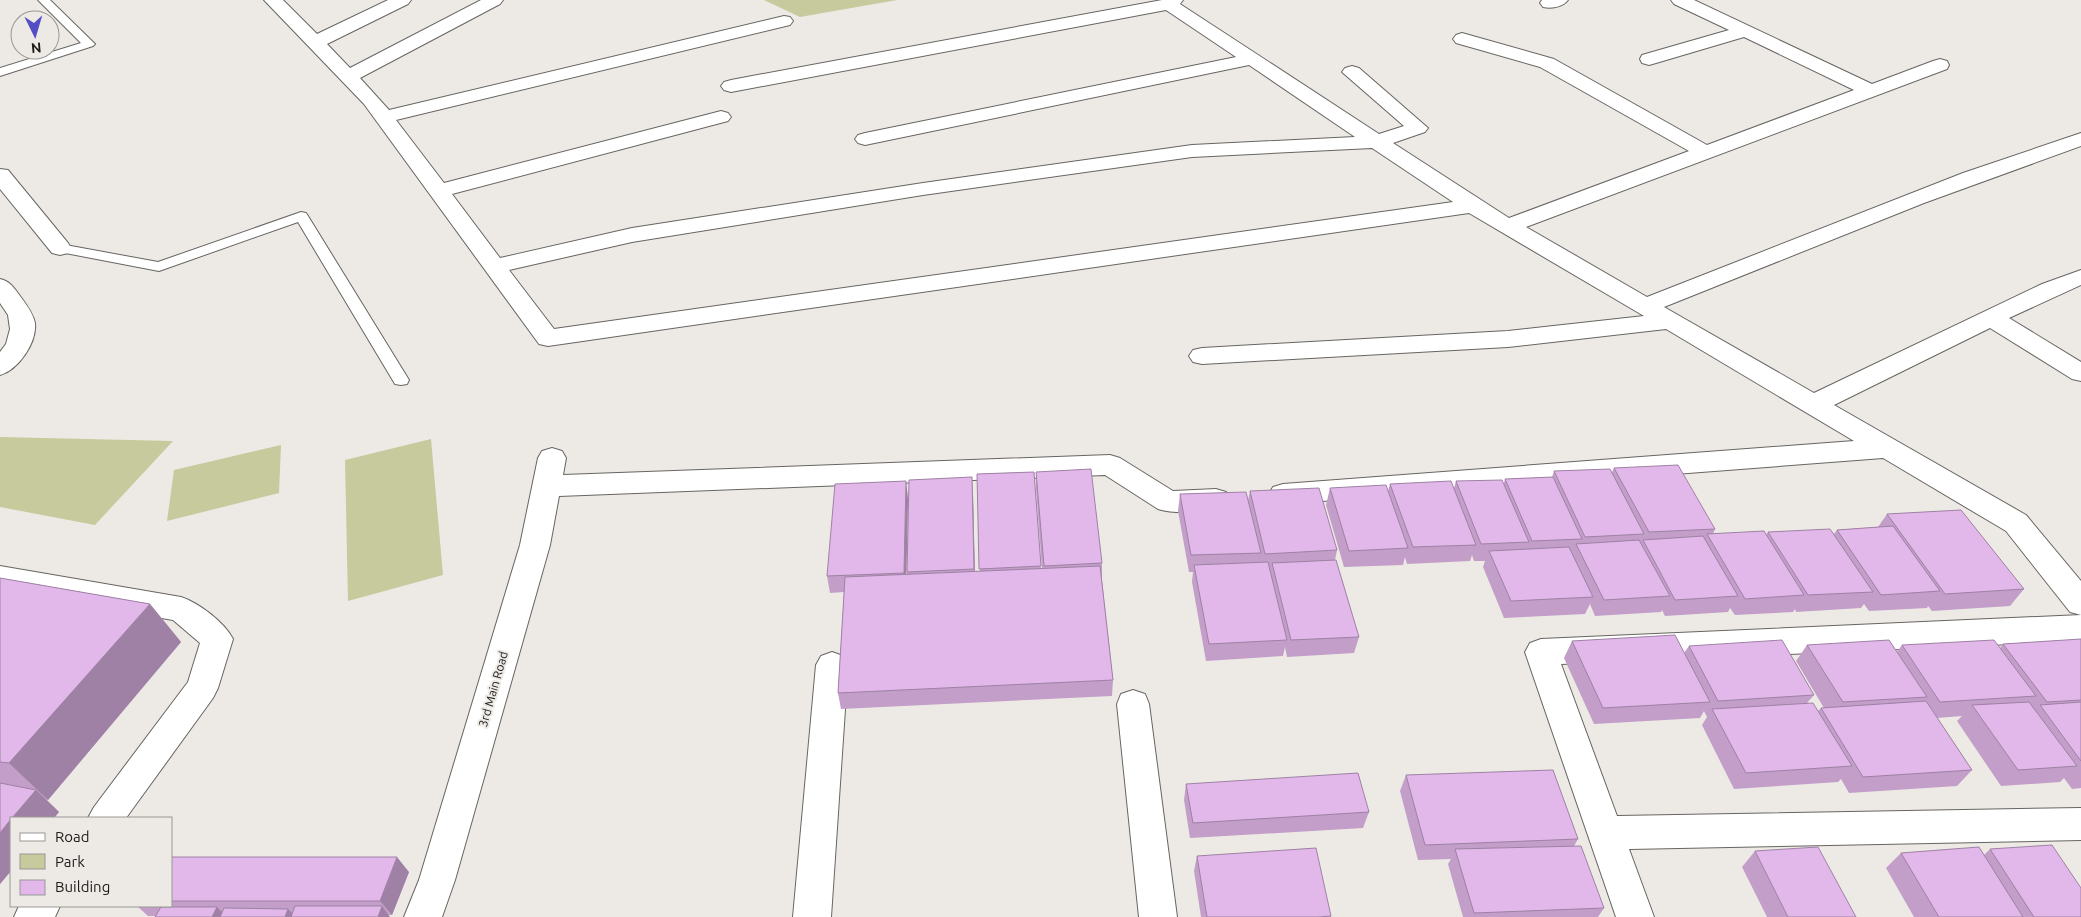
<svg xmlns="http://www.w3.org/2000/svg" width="2081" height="917" viewBox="0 0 2081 917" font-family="Ubuntu,sans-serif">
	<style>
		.green { fill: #c6ca9c }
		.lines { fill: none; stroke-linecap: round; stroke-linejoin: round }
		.service-casing { stroke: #676561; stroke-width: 2 }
		.minor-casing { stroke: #676561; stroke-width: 2 }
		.service { fill: #fff; fill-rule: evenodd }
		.minor { fill: #fff; fill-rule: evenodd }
		.wall { fill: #c29ec9 }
		.shaded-wall { fill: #9e81a4 }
		.building { fill: #e2b8ea; stroke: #9e81a4 }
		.labels { text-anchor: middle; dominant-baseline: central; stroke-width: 4; stroke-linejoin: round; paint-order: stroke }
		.street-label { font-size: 12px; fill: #1b1a19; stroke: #edeae6 }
	</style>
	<rect width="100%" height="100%" fill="#edeae6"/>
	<path class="green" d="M764 0H897L800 17Z
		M0 437 173 441 95 525 0 507Z
		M431 439 443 575 348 601 345 460Z
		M281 445 279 493 167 521 174 470Z"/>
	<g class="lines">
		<g class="service-casing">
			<path id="service" d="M38 0H50L95 44 93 46 0 76V68L81 43Z
				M301 212 306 213 308 216 409 380 407 384 401 385 395 384 298 222 159 271 60 252 55 251 53 248 55 245 60 244 158 262Z"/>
		</g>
		<g class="minor-casing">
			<path id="minor" d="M264 0H283L317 34 388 0H411L408 4 327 44 350 68 481 0H503L500 4 360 78 389 110 784 16 790 17 793 21 790 25 396 120 444 183 721 111 728 113 731 117 728 121 452 194 500 258 632 228 923 183 1192 145 1355 137 1249 65 865 145 858 143 855 139 858 135 865 133 1236 57 1166 10 731 92 724 90 721 86 724 82 731 80 1162 0H1183L1180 4 1379 134 1404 126 1342 72 1345 68 1352 66 1359 68 1428 128 1425 132 1393 143 1509 218 1689 151 1540 67 1456 43 1453 39 1456 35 1462 33 1554 59 1707 145 1854 90 1744 37 1656 63 1649 65 1642 63 1640 59 1642 55 1729 30 1674 4 1671 0H1694L1872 84 1933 61 1940 59 1947 61 1949 65 1947 69 1526 227 1647 297 1963 173 2081 133V146L1924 203 1664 307 1814 393 2042 284 2081 270V285L2009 318 2081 362V381L2072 379 1990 328 1834 405 2026 515 2081 581V615L2070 612 2006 531 1883 458 1283 504 1273 501 1269 494 1273 487 1283 484 1854 441 1666 329 1508 347 1202 364 1193 362 1189 356 1193 350 1202 348 1508 331 1644 316 1469 213 548 346 539 344 364 104ZM1372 148 1453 202 554 329 509 270 632 242 923 195 1192 157Z
				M1542 0H1568C1563 7 1551 9 1543 7L1540 3Z
				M0 169 8 170 68 243 71 248 68 253 60 255 52 253 0 189Z
				M0 279C10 281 14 288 20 296 26 304 33 313 35 323 37 343 18 370 0 375V352L6 344 10 329 8 315 0 303Z
				M552 448 562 451 566 458 563 475 1110 455 1120 458 1173 491 1216 489 1226 492 1230 499 1226 506C1206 512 1178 515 1158 509L1105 475 559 496 550 545 455 880 442 917H404L419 880 520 545 538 458 542 451Z
				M0 566 181 597C199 603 224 622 233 639L218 688 213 698 126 818H88L94 807 188 682 200 643 173 620 0 590Z
				M2081 615V641L1561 664 1617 816 2081 808V840L1629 849 1654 917H1616L1525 652 1530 643 1541 639Z
				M832 652 843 656 848 665 831 917H793L816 665 821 656Z
				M1133 690 1145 694 1149 704 1177 917H1139L1117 704 1121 694Z
				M19 906H60L55 917H14Z"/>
		</g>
		<use href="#service" class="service"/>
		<use href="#minor" class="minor"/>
	</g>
	<path class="wall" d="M1614 468 1715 529 1713 534 1766 535 1768 532 1834 534 1837 530 1878 527 1887 514 2024 589 2010 606 1932 611 1928 606 1927 608 1869 611 1864 604 1861 608 1796 612 1795 609 1793 612 1735 615 1730 608 1728 612 1665 616 1662 610 1661 612 1595 616 1590 604 1585 614 1504 618 1483 567 1485 561H1474L1472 555 1470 561 1407 564 1405 557 1403 565 1344 567 1326 505 1330 488 1388 491 1390 484 1454 488 1456 481 1504 483 1505 479 1552 477 1554 471 1612 472Z
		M1034 472 1041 569H1042L1036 488V472L1102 563V580L1113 680 1112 696 841 709 838 693 844 592 830 593 827 576 908 498 906 575H907V572L973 494 975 572 980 571 977 474Z
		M1250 491 1337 550 1335 560 1359 637 1354 653 1287 657 1285 647 1283 656 1206 661 1192 582 1193 572H1189L1178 511 1180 494 1248 501Z
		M0 578 150 604 181 642 48 800 46 799 59 812 0 884Z
		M2081 639V788L2072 789 2064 778 2060 782 2001 786 1957 721 1962 716 1937 718 1972 770 1957 786 1849 793 1841 779 1838 782 1734 789 1702 725 1707 717 1704 711 1700 718 1594 724 1564 658 1572 641 1684 653 1689 646 1814 695 1807 703 1818 711 1821 708H1824L1796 661 1807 645 1897 652 1902 645 2000 648 2003 644Z
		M1406 775 1578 839 1574 846 1604 908 1598 917H1463L1448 864 1451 859 1418 860 1400 791Z
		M1186 784 1369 812 1363 828 1190 838 1184 800Z
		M1990 849 2081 917H1914L1886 868 1901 853 1984 855Z
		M1755 851 1856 917H1767L1742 867Z
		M1197 856 1331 916V917H1201L1194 871Z
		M171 857 409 872 392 915 148 916 137 906H171Z"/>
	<path class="shaded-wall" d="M972 477 973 494 975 585 974 569Z
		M906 481 908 498 906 589 904 573Z
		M150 604 181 642 48 800 9 763Z
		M36 790 59 812 54 818H12Z
		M11 819V871L0 884V833Z
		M397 857 409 872 392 915 380 901Z
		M382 906 390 917H378Z
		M217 907 227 917H212Z
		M288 909 296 917H285Z"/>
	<path class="building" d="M1678 465 1715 529 1649 532 1614 468Z
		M1091 469 1102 563 1044 566 1036 472Z
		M1610 469 1644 534 1585 537 1554 471Z
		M1034 472 1041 566 979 569 977 474Z
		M972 477 974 569 907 572 909 480Z
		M1553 477 1582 539 1532 541 1505 479Z
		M1502 480 1529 542 1481 544 1456 481Z
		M906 481 904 573 827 576 835 484Z
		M1451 481 1476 545 1413 547 1390 484Z
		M1386 485 1408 548 1349 551 1330 488Z
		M1319 488 1337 550 1265 554 1250 491Z
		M1246 492 1261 553 1191 555 1180 494Z
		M1961 510 2024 589 1945 594 1887 514Z
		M1893 526 1940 591 1881 595 1837 530Z
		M1830 529 1873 592 1808 595 1768 532Z
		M1764 531 1804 595 1745 599 1707 534Z
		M1703 536 1738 596 1675 600 1643 540Z
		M1639 540 1670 596 1604 600 1576 544Z
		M1569 547 1593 597 1511 601 1489 551Z
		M1336 560 1359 637 1291 640 1272 563Z
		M1268 562 1287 640 1209 644 1194 565Z
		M1100 566 1113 680 838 693 845 577Z
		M0 578 150 604 9 763 0 762Z
		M1675 635 1710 702 1603 708 1572 641Z
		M2081 639V700L2047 702 2003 644Z
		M1782 640 1814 695 1718 701 1689 646Z
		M1889 640 1927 697 1843 702 1807 645Z
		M1994 640 2036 696 1940 702 1902 645Z
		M1926 701 1972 770 1863 777 1821 708Z
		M2029 702 2077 766 2018 770 1972 705Z
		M2081 702V761L2040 705Z
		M1813 703 1852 766 1746 773 1712 709Z
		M1553 770 1578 839 1425 845 1406 775Z
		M1358 773 1369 812 1193 823 1186 784Z
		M0 783 36 790 12 818H11V819L0 833Z
		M2052 845 2081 888V917H2034L1990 849Z
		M1581 846 1604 908 1474 913 1455 849Z
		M1818 847 1856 917H1788L1755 851Z
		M1979 847 2023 917H1939L1901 853Z
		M1316 848 1331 916 1319 917H1207L1197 856Z
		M171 857H397L380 901H171Z
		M295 906H382L378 917H291Z
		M161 907H217L212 917H155Z
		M224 908 288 909 285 917H220Z"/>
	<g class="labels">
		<g class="street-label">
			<text transform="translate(493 689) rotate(-74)">3rd Main Road</text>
		</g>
	</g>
	<rect x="10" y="817" width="162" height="90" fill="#edeae6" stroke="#999794"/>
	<rect x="20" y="833" width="25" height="8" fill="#ffffff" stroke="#999794"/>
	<text x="55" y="842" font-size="15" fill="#1b1a19">Road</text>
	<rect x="20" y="854" width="25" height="15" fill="#c6ca9c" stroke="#999794"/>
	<text x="55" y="867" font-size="15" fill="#1b1a19">Park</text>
	<rect x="20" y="880" width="25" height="15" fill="#e2b8ea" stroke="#999794"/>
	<text x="55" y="892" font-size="15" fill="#1b1a19">Building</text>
	<g transform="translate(35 35) rotate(175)"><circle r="24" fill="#edeae6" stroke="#999794"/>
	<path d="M0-4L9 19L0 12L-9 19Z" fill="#544ec5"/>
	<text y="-8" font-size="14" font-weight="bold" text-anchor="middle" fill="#1b1a19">N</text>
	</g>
</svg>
